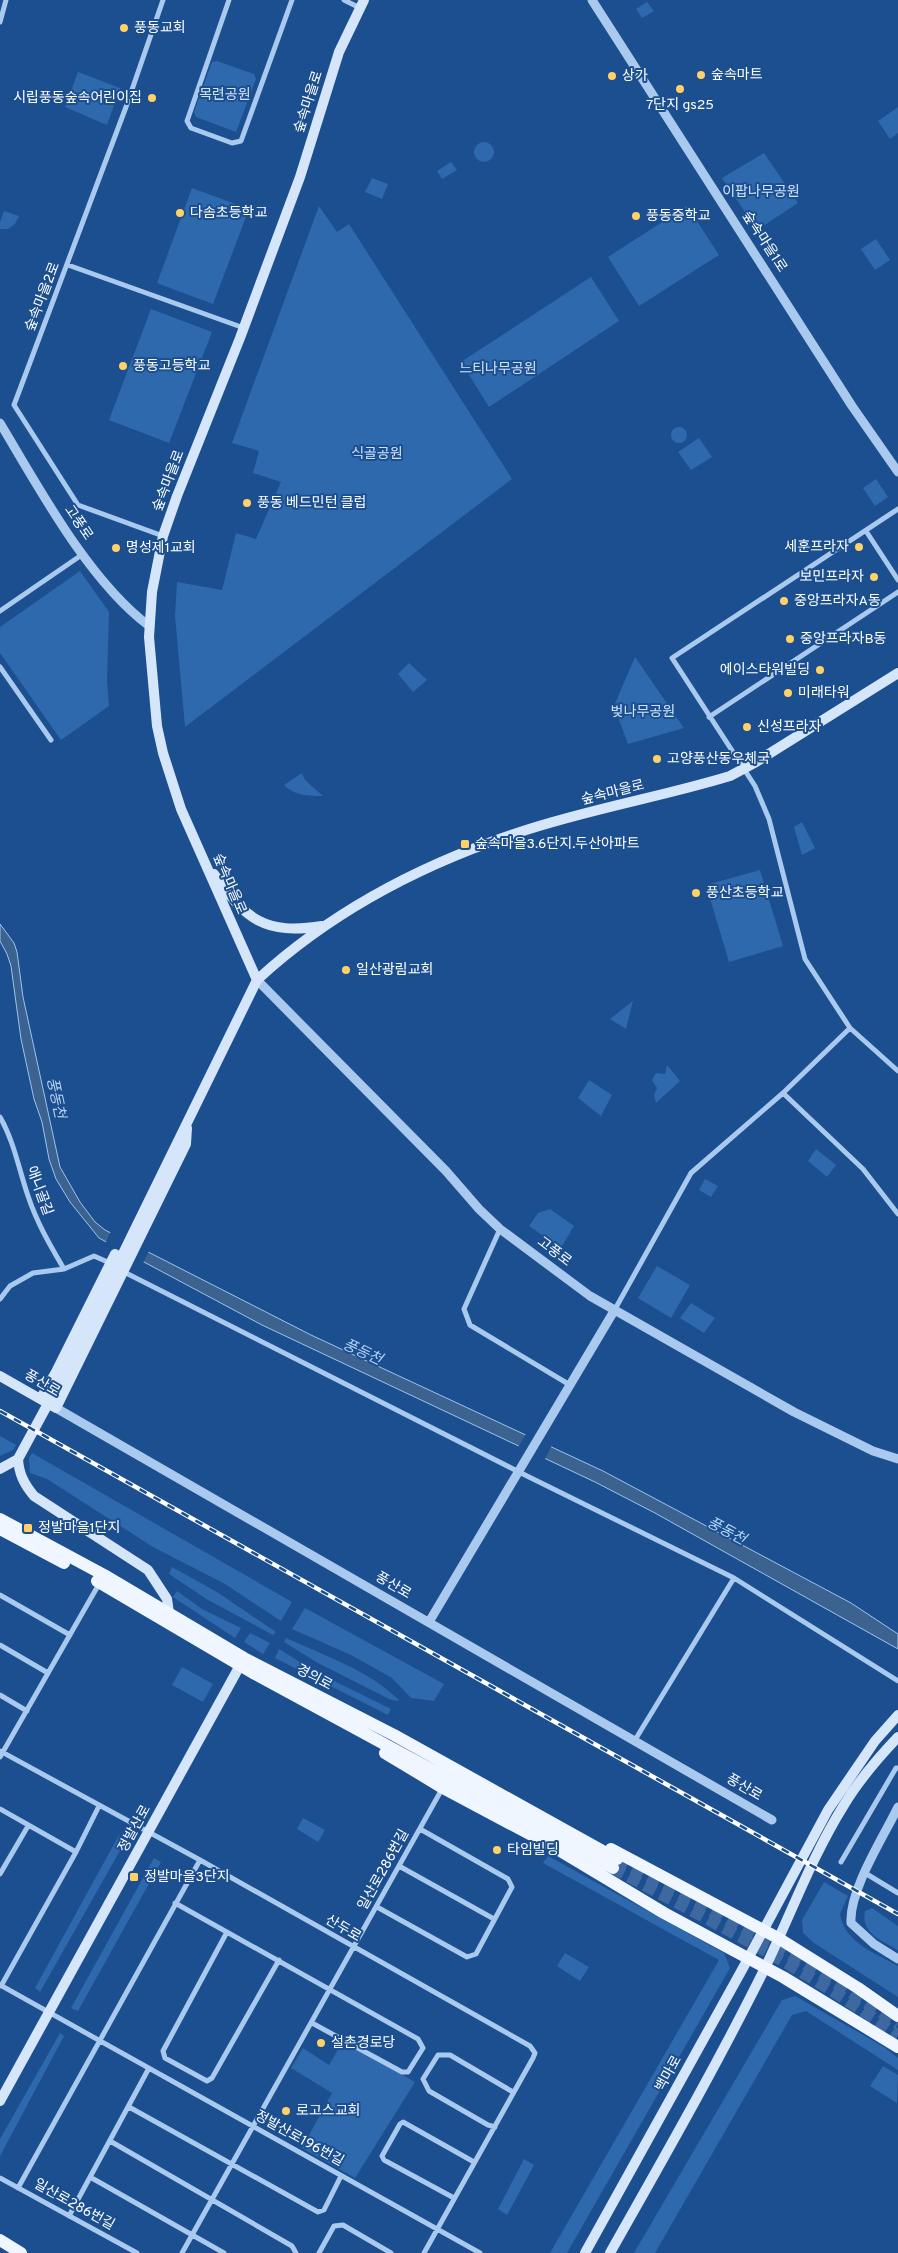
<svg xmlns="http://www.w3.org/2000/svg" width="898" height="2253" viewBox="0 0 898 2253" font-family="Overpass,'Noto Sans KR',sans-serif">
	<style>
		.green { fill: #2e69ad }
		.water { fill: #3c6290; stroke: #9cc4f0 }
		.pier { fill: #1b4f8f }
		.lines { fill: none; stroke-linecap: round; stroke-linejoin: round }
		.primary-tunnel { stroke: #3d69a0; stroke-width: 12; stroke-dasharray: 12 6; stroke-linecap: butt }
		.minor { stroke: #a9c9ee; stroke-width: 5 }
		.tertiary { stroke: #a9c9ee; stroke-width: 9 }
		.secondary { stroke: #d6e6fa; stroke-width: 10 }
		.primary { stroke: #f0f6ff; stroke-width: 12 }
		.rail-casing { stroke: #fff; stroke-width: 4.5 }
		.rail { stroke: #1b4f8f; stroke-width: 2.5; stroke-dasharray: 8; stroke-linecap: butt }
		.poi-dot { fill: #ffd166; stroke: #1b4f8f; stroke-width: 2 }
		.labels { text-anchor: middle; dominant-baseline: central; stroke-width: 4; stroke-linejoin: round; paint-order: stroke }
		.poi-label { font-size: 14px; fill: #fff; stroke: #1b4f8f; text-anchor: start }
		.park-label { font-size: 14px; fill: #cfe3fa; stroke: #1b4f8f }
		.street-label { font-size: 14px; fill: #fff; stroke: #1b4f8f }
		.water-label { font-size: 15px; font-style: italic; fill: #b5d3f5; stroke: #1b4f8f }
	</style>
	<rect width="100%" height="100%" fill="#1b4f8f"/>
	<path class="green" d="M647 2 654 11 642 18 636 9Z
		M217 61 254 74 256 79 236 132 196 117 194 112 212 62Z
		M78 72 120 88 107 125 65 107Z
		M898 107V133L890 139 878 121Z
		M474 152a10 10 0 1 1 20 0a10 10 0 1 1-20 0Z
		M764 153 798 203 757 230 722 178Z
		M451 162 457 170 442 179 437 171Z
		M372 178 388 184 382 199 365 192Z
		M192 188 249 209 213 304 157 283Z
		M319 206 337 232 349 224 512 479 185 727 175 616 177 582 222 590 236 533 256 539 281 482 253 473 259 451 232 443Z
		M687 206 719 255 639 306 608 257Z
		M4 211 19 216 15 224 8 229H0V222Z
		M876 239 890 260 875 270 861 249Z
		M591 277 619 321 489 407 461 362Z
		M151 309 212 332 169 443 109 420Z
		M671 435a8 8 0 1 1 16 0a8 8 0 1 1-16 0Z
		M699 438 712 457 691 470 678 452Z
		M876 479 888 497 875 506 863 488Z
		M80 571 109 612 107 682 109 706 61 740 0 653V627Z
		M635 657 684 728 628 744 614 706Z
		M409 663 427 680 413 692 398 674Z
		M302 773 305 780 323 796C307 796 296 796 284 785Z
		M802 822 815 848 802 855 794 827Z
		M760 870 783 946 729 962 706 885Z
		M633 1001 626 1029 610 1019Z
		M667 1065 680 1081 656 1103 654 1095 657 1088 652 1080 656 1073 665 1074Z
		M589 1080 612 1095 601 1116 578 1098Z
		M816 1149 836 1165 827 1177 808 1161Z
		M705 1179 718 1186 711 1197 699 1190Z
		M550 1209 574 1226 561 1248 529 1226 538 1213Z
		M657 1266 690 1285 671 1318 638 1298Z
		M691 1303 715 1318 704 1333 680 1318Z
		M0 1436 16 1445 13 1450 0 1456Z
		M32 1453 292 1602 281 1621 225 1584 153 1547 47 1479 30 1473 29 1458Z
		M172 1567 217 1592 276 1632 273 1635 208 1600 169 1574Z
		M177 1591 202 1609 241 1628 235 1638 173 1597Z
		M305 1608 444 1684 434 1701 411 1698 392 1678 351 1655 292 1629Z
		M250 1633 270 1643 263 1654 244 1642Z
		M286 1638C325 1656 369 1670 400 1701L391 1700 318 1663 284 1642Z
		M279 1649 314 1671 391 1709 388 1715 275 1658Z
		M182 1667 213 1684 203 1702 172 1685Z
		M303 1818 325 1830 318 1842 297 1829Z
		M119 1835 126 1840 40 1992 35 1988Z
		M548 1856 724 1953 730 1968 567 2253H550L719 1960 543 1863Z
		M154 1858 161 1862 78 2011 71 2008Z
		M824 1882 848 1896 840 1914C845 1943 875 1953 898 1966V1997L814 1943 803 1933 802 1920Z
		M872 1908 898 1926V1950C882 1941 860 1933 865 1911Z
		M565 1953 589 1967 580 1981 557 1966Z
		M795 1996 884 2047 898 2058V2070L806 2011 792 2015 655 2253H634L782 2000Z
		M60 2033 64 2036 0 2156V2139Z
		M343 2041 415 2082 355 2178 302 2148 332 2093 291 2068 303 2048 329 2065Z
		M883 2066 898 2075 897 2103 870 2086Z
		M524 2159 534 2165 507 2215 498 2209Z"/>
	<path class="water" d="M0 924 14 943 17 952 23 997 60 1167 80 1202 95 1222 105 1230 311 1335 603 1471 851 1603 898 1634V1649L655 1513 595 1482 262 1325 99 1238 70 1202 56 1179 49 1159 42 1122 34 1099 21 1039 11 966 7 954 0 941Z"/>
	<path class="pier" d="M111 1231 149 1251 142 1265 105 1244Z
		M527 1432 552 1445 544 1461 517 1449Z"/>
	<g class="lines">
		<path class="primary-tunnel" d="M617 1859C712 1912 809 1961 898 2024
			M613 1868C710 1921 810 1970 898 2036"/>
		<path class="minor" d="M163 0 126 107 14 405 78 505 163 536
			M229 0 187 121 191 128 232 143 241 141 292 0
			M344 0 360 8
			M0 22 6 0
			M68 265 244 328
			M898 509 672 658 755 786 769 819 805 959 850 1028 898 1071
			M866 531 898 580
			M0 611 83 554
			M0 667 51 740
			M709 717 898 592
			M850 1028 783 1093 863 1169 898 1214
			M0 1117C14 1141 19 1170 28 1196 37 1223 50 1245 64 1269
			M500 1229 464 1309 470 1325 570 1385
			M124 1272 527 1476 734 1578 898 1681
			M0 1299 10 1286 33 1273 64 1269 94 1256 110 1263
			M614 1311 691 1173 783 1093
			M0 1595 70 1635
			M0 1645 48 1673
			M0 1695 27 1711
			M635 1740 734 1578
			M0 1751 200 1860 530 2046 535 2053 533 2058 424 2253
			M0 1757 99 1584
			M0 1809 76 1852
			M841 1862 896 1768H898
			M399 1866 494 1919
			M865 1873 898 1893
			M0 1874 28 1826
			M175 1903 418 2039 423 2048 408 2072H402L312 2023
			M377 1907 467 1957 476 1954 512 1887 508 1879 420 1829
			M227 1932 163 2051 165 2058 207 2081 212 2078 279 1960
			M0 1985 480 2253
			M1 1986 76 1852 99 1806
			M129 2107 318 2212 324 2210 341 2176
			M495 2127 488 2125 429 2091 423 2079 438 2055H450L513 2092
			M110 2141 292 2246 296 2253
			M90 2177 224 2253
			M0 2178 137 2253
			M18 2188 200 1860
			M454 2198 384 2160 382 2156 400 2124 403 2122 474 2162
			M69 2216 149 2068
			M182 2253 442 1789
			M319 2253 334 2226 343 2225 391 2253"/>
		<path class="tertiary" d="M592 0 852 406 898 472
			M0 423C39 488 88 580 149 626
			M257 980 446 1171 479 1209 500 1229 590 1296 794 1412 873 1451 898 1459
			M56 1408 772 1820
			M429 1622 614 1311
			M898 1807C883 1838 849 1890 851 1923L874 1944 898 1959"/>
		<path class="secondary" d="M214 874C246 920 265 935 322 926
			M257 980 181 809 163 753 157 726 149 637 152 592 163 536 177 496 240 338 300 177 339 52 364 0
			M0 1376 56 1408 186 1144 187 1128
			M41 1398 56 1372 115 1254
			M18 1459C19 1474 24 1484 34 1496L148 1570 167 1599 169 1613
			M0 1469 18 1459 63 1376 257 980C332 911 425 863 520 832 589 809 661 797 730 776L756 762 898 673
			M0 2101 243 1660
			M585 2253 743 1968 828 1810 875 1741 898 1715
			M610 2253C663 2159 717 2065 765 1968 791 1914 812 1856 844 1805 859 1780 878 1758 898 1737"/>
		<path class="primary" d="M0 1519 104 1575 244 1658 394 1735 617 1859
			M0 1529 64 1563
			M97 1581 255 1674 613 1868
			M385 1753 443 1788 554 1847 664 1913 783 1977 898 2047
			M611 1849 778 1938 858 1988 898 2016
			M0 2240 21 2253"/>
		<g class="rail-casing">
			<path id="rail" d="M0 1411 898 1914"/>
		</g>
		<use href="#rail" class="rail"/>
	</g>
	<g class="poi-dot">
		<circle cx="124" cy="28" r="5"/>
		<circle cx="701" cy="75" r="5"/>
		<circle cx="612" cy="76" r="5"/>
		<circle cx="680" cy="89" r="5"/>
		<circle cx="152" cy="98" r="5"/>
		<circle cx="180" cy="213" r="5"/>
		<circle cx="636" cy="216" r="5"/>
		<circle cx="123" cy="366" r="5"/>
		<circle cx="247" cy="503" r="5"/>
		<circle cx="859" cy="547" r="5"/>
		<circle cx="116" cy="548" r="5"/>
		<circle cx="874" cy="577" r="5"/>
		<circle cx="784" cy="601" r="5"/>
		<circle cx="790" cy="639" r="5"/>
		<circle cx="820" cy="670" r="5"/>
		<circle cx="788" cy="693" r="5"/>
		<circle cx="747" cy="727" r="5"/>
		<circle cx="657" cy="759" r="5"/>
		<rect x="460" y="839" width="10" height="10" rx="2.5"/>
		<circle cx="696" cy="893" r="5"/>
		<circle cx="346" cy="970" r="5"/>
		<rect x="23" y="1523" width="10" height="10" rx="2.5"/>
		<circle cx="497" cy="1850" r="5"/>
		<rect x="129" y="1872" width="10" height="10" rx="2.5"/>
		<circle cx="321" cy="2043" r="5"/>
		<circle cx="286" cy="2111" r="5"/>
	</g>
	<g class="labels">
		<g class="poi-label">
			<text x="134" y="28">풍동교회</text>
			<text x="711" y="75">숲속마트</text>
			<text x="622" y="76">상가</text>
			<text x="142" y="98" text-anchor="end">시립풍동숲속어린이집</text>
			<text x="680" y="105" text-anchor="middle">7단지 gs25</text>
			<text x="190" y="213">다솜초등학교</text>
			<text x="646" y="216">풍동중학교</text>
			<text x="133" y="366">풍동고등학교</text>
			<text x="257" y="503">풍동 베드민턴 클럽</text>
			<text x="849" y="547" text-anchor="end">세훈프라자</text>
			<text x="126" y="548">명성제1교회</text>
			<text x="864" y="577" text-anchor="end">보민프라자</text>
			<text x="794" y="601">중앙프라자A동</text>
			<text x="800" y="639">중앙프라자B동</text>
			<text x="810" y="670" text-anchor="end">에이스타워빌딩</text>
			<text x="798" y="693">미래타워</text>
			<text x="757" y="727">신성프라자</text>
			<text x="667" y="759">고양풍산동우체국</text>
			<text x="475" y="844">숲속마을3.6단지.두산아파트</text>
			<text x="706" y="893">풍산초등학교</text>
			<text x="356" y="970">일산광림교회</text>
			<text x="38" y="1528">정발마을1단지</text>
			<text x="507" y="1850">타임빌딩</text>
			<text x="144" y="1877">정발마을3단지</text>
			<text x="331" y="2043">설촌경로당</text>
			<text x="296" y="2111">로고스교회</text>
		</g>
		<g class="park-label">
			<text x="225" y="95">목련공원</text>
			<text x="761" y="192">이팝나무공원</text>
			<text x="498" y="369">느티나무공원</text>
			<text x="377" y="454">식골공원</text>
			<text x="643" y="712">벚나무공원</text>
		</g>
		<g class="street-label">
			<text transform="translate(309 102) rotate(-72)">숲속마을로</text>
			<text transform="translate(764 242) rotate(57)">숲속마을1로</text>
			<text transform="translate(43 297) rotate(-69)">숲속마을2로</text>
			<text transform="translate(169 481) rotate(-69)">숲속마을로</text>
			<text transform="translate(78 523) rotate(56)">고풍로</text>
			<text transform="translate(613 793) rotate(-14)">숲속마을로</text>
			<text transform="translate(229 884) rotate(67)">숲속마을로</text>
			<text transform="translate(39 1191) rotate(70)">애니골길</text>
			<text transform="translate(554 1252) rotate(37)">고풍로</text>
			<text transform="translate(42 1384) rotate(30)">풍산로</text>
			<text transform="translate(393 1586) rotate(30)">풍산로</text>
			<text transform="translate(314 1678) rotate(28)">경의로</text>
			<text transform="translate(744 1788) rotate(30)">풍산로</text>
			<text transform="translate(135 1829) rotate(-61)">정발산로</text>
			<text transform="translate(384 1870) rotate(-61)">일산로286번길</text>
			<text transform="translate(343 1929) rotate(30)">산두로</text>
			<text transform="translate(669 2074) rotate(-61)">백마로</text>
			<text transform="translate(299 2139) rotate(29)">정발산로196번길</text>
			<text transform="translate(74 2205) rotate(29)">일산로286번길</text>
		</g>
		<g class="water-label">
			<text transform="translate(55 1098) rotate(78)">풍동천</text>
			<text transform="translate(362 1353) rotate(25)">풍동천</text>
			<text transform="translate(726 1532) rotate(28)">풍동천</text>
		</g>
	</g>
</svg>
